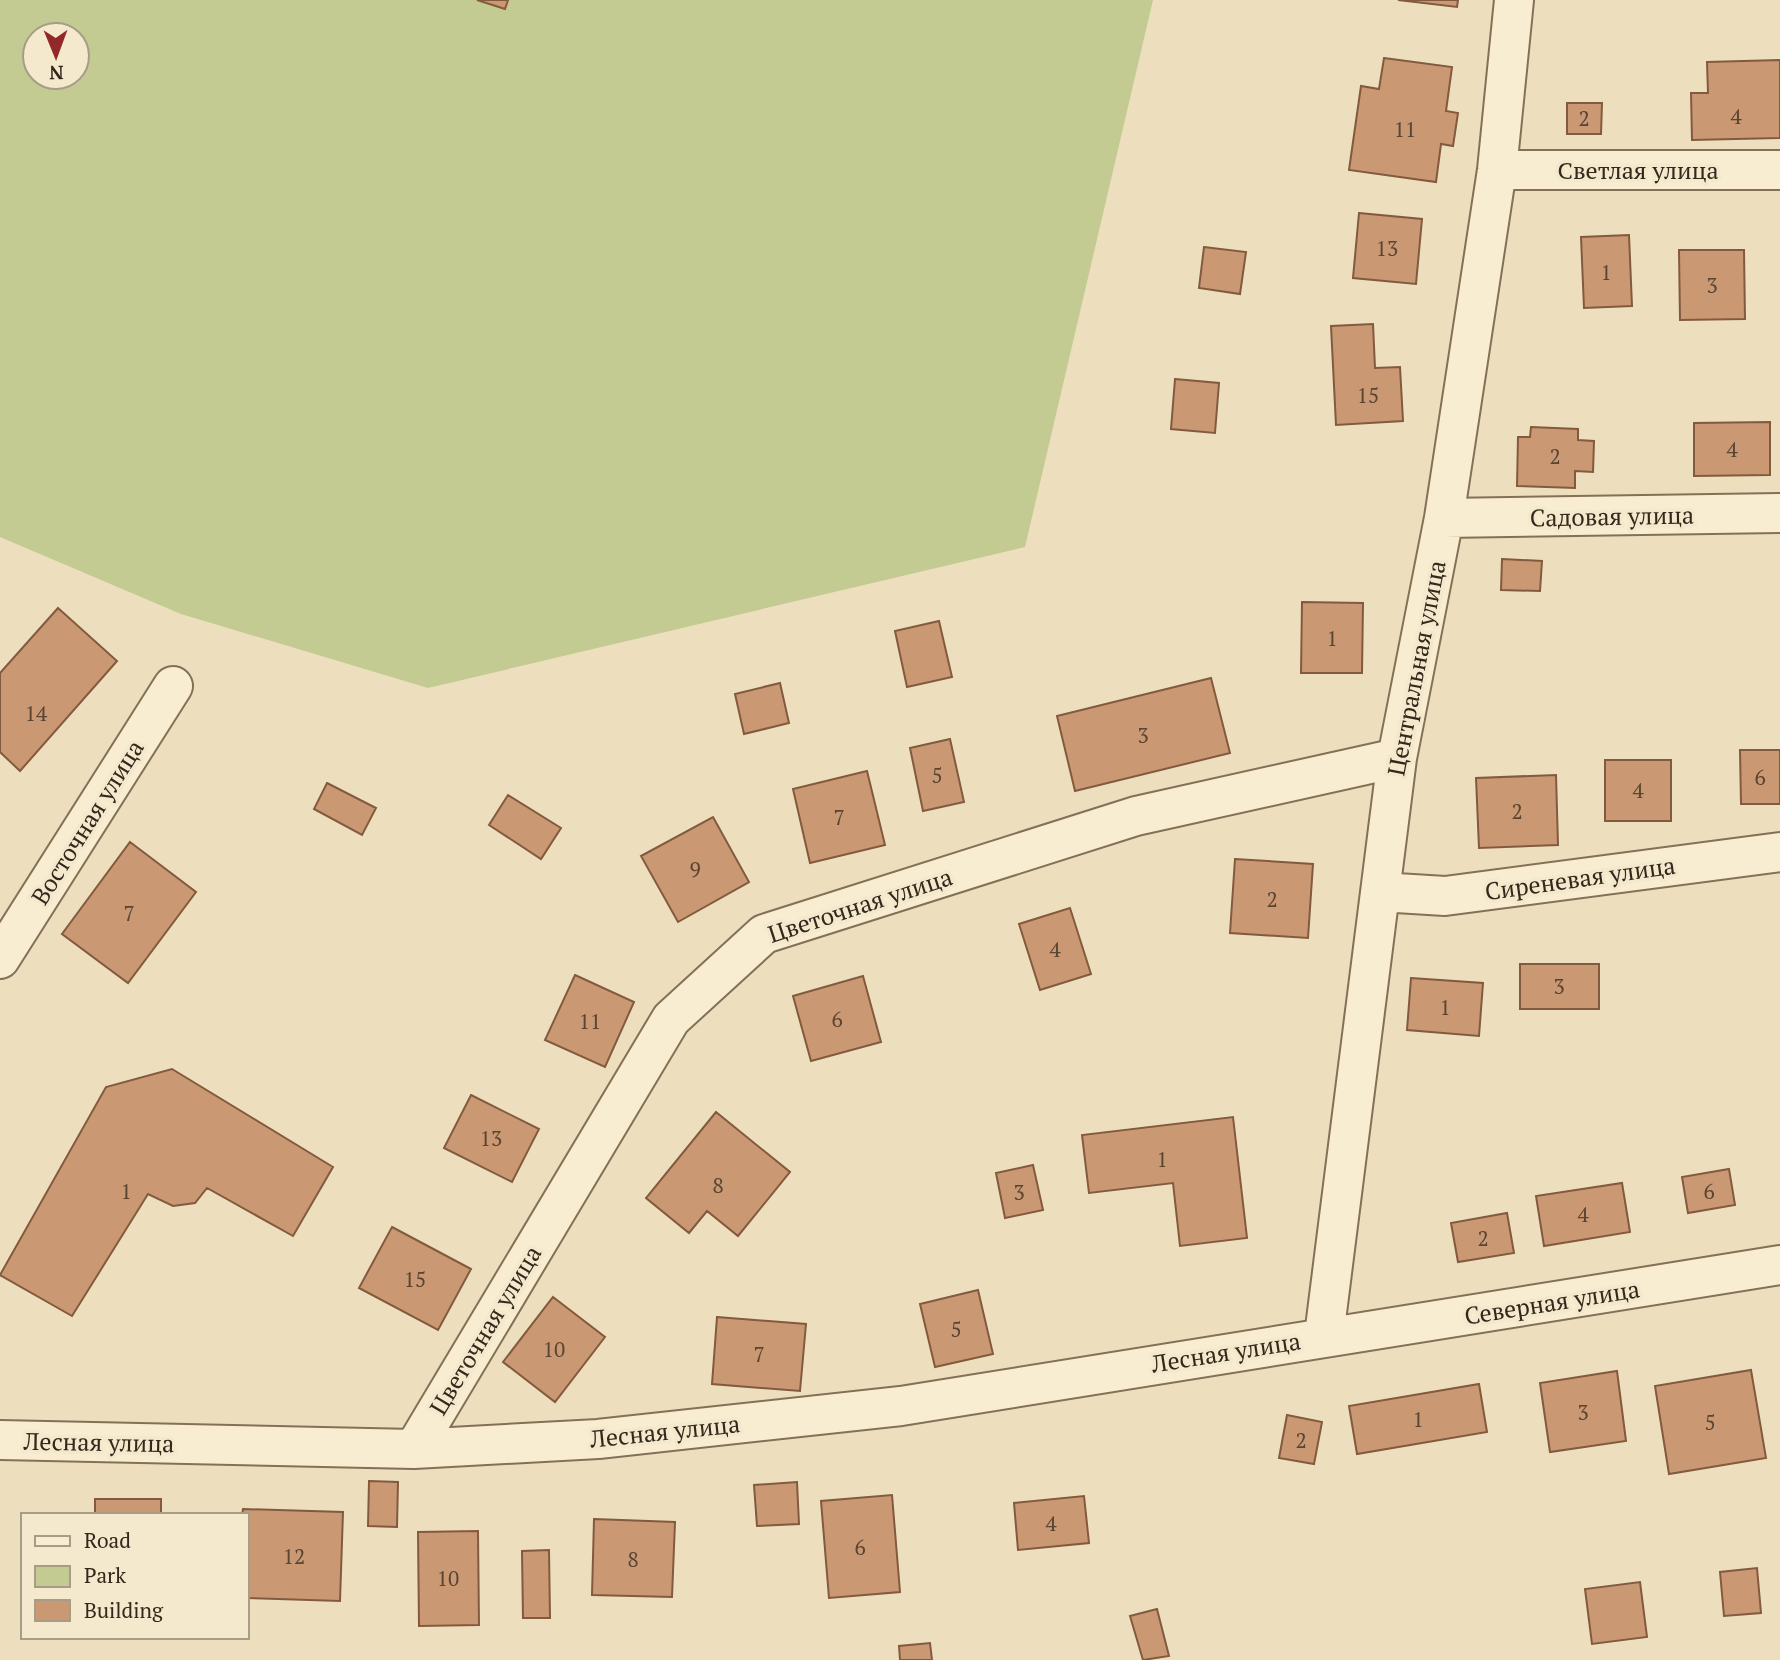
<svg xmlns="http://www.w3.org/2000/svg" width="1780" height="1660" viewBox="0 0 1780 1660" font-family="'PT Serif',serif">
	<style>
		.green { fill: #c3ca92; fill-rule: evenodd }
		.building { fill: #ca9974; stroke: #835a3d; stroke-width: 2 }
		.lines { fill: none; stroke-linecap: round; stroke-linejoin: round }
		.street-casing { stroke: #847057; stroke-width: 42 }
		.street { stroke: #f8edd0; stroke-width: 38 }
		.labels { text-anchor: middle; dominant-baseline: central; stroke-width: 7; stroke-linejoin: round; paint-order: stroke }
		.number-label { font-size: 21px; fill: #5a4432 }
		.street-label { font-size: 24px; fill: #34281c; stroke: #f4e9cd }
	</style>
	<rect width="100%" height="100%" fill="#eddfbe"/>
	<path class="green" d="M0 0H1153L1025 547 428 688 181 614 0 537ZM35 35H77V77H35Z"/>
	<path class="building" d="M477 0H508L505 9Z
		M1398 0H1458L1457 7Z
		M1384 58 1452 67 1446 111 1458 113 1453 146 1441 144 1436 182 1349 170 1361 86 1379 89Z
		M1780 60V138L1692 140 1691 93H1708L1707 62Z
		M1567 103H1602L1601 134H1567Z
		M1359 213 1422 219 1416 284 1353 278Z
		M1629 235 1632 306 1584 308 1581 237Z
		M1204 247 1246 252 1240 294 1199 288Z
		M1679 250H1744L1745 319 1680 320Z
		M1373 324 1375 368 1400 367 1403 421 1336 425 1331 326Z
		M1175 379 1219 383 1215 433 1171 429Z
		M1770 422V475L1694 476V423Z
		M1531 427 1578 429V440L1594 441 1593 472 1575 471V488L1517 486 1518 437H1530Z
		M1502 559 1542 561 1540 591 1501 590Z
		M1302 602 1363 603 1362 673H1301Z
		M58 608 117 661 20 771 0 752V673Z
		M939 621 952 677 907 687 895 631Z
		M1211 678 1230 753 1075 791 1057 716Z
		M780 683 789 723 744 734 735 694Z
		M950 739 964 802 923 811 910 748Z
		M1740 750H1780V804H1741Z
		M1605 760H1671V821H1605Z
		M867 771 885 845 810 863 793 789Z
		M1556 775 1558 845 1479 848 1476 778Z
		M327 783 376 808 362 835 314 809Z
		M508 795 561 828 541 859 489 825Z
		M713 817 749 882 678 922 641 856Z
		M130 842 196 892 128 983 62 934Z
		M1235 859 1313 864 1308 938 1230 933Z
		M1070 908 1091 974 1040 990 1019 924Z
		M1520 964H1599V1009H1520Z
		M575 975 634 1002 605 1067 545 1040Z
		M863 976 881 1042 811 1061 793 996Z
		M1411 978 1483 983 1479 1036 1407 1030Z
		M172 1069 333 1167 293 1236 207 1188 195 1203 173 1206 148 1194 72 1316 0 1275 106 1087Z
		M471 1095 539 1129 512 1182 444 1148Z
		M716 1112 790 1172 738 1236 707 1211 689 1233 646 1198Z
		M1233 1117 1247 1238 1180 1246 1173 1183 1089 1193 1082 1135Z
		M1033 1165 1043 1210 1005 1218 996 1173Z
		M1729 1169 1735 1205 1688 1213 1682 1177Z
		M1622 1183 1630 1232 1544 1246 1536 1196Z
		M1507 1213 1514 1253 1458 1262 1451 1223Z
		M392 1227 471 1269 438 1330 359 1288Z
		M978 1290 993 1354 935 1367 920 1304Z
		M553 1297 605 1337 555 1402 503 1362Z
		M717 1317 806 1324 800 1391 712 1384Z
		M1751 1370 1766 1458 1669 1474 1655 1386Z
		M1617 1371 1626 1441 1550 1452 1540 1383Z
		M1479 1384 1487 1432 1357 1454 1349 1406Z
		M1287 1415 1322 1422 1314 1464 1279 1458Z
		M369 1481 398 1482 397 1527 368 1526Z
		M797 1482 799 1524 757 1526 754 1485Z
		M892 1495 900 1592 829 1598 821 1501Z
		M1084 1496 1089 1543 1018 1550 1014 1503Z
		M95 1499H161V1515H95Z
		M243 1509 343 1512 340 1601 247 1598V1515H242Z
		M594 1519 675 1522 672 1597 592 1595Z
		M478 1531 479 1625 419 1626 418 1532Z
		M549 1550 550 1618H523L522 1551Z
		M1757 1568 1761 1613 1724 1616 1720 1572Z
		M1640 1582 1647 1637 1592 1644 1585 1589Z
		M1157 1609 1169 1656 1143 1660 1130 1616Z
		M930 1643 932 1660H900L899 1646Z"/>
	<g class="lines">
		<g class="street-casing">
			<path id="street" d="M1497 170H1780
				M1444 518 1780 513
				M1380 892 1445 896 1780 852
				M0 959 173 686
				M1324 1336 1397 758 1444 518 1497 170 1514 0
				M0 1440 414 1449 598 1439 901 1406 1780 1265
				M414 1449 671 1019 764 934 1136 816 1397 758"/>
		</g>
		<use href="#street" class="street"/>
	</g>
	<g class="labels">
		<g class="number-label">
			<text x="1736" y="116">4</text>
			<text x="1584" y="118">2</text>
			<text x="1405" y="129">11</text>
			<text x="1387" y="248">13</text>
			<text x="1606" y="272">1</text>
			<text x="1712" y="285">3</text>
			<text x="1368" y="395">15</text>
			<text x="1732" y="449">4</text>
			<text x="1555" y="456">2</text>
			<text x="1332" y="638">1</text>
			<text x="36" y="713">14</text>
			<text x="1143" y="735">3</text>
			<text x="937" y="775">5</text>
			<text x="1760" y="777">6</text>
			<text x="1638" y="790">4</text>
			<text x="1517" y="811">2</text>
			<text x="839" y="817">7</text>
			<text x="695" y="869">9</text>
			<text x="1272" y="899">2</text>
			<text x="129" y="913">7</text>
			<text x="1055" y="949">4</text>
			<text x="1559" y="986">3</text>
			<text x="1445" y="1007">1</text>
			<text x="837" y="1019">6</text>
			<text x="590" y="1021">11</text>
			<text x="491" y="1138">13</text>
			<text x="1162" y="1159">1</text>
			<text x="718" y="1185">8</text>
			<text x="126" y="1191">1</text>
			<text x="1709" y="1191">6</text>
			<text x="1019" y="1192">3</text>
			<text x="1583" y="1214">4</text>
			<text x="1483" y="1238">2</text>
			<text x="415" y="1279">15</text>
			<text x="956" y="1329">5</text>
			<text x="554" y="1349">10</text>
			<text x="759" y="1354">7</text>
			<text x="1583" y="1412">3</text>
			<text x="1418" y="1419">1</text>
			<text x="1710" y="1422">5</text>
			<text x="1301" y="1440">2</text>
			<text x="1051" y="1523">4</text>
			<text x="860" y="1547">6</text>
			<text x="294" y="1556">12</text>
			<text x="633" y="1559">8</text>
			<text x="448" y="1578">10</text>
		</g>
		<g class="street-label">
			<text x="1638" y="170">Светлая улица</text>
			<text transform="translate(1612 516) rotate(-1)">Садовая улица</text>
			<text transform="translate(1416 668) rotate(-79)">Центральная улица</text>
			<text transform="translate(87 822) rotate(-58)">Восточная улица</text>
			<text transform="translate(1580 878) rotate(-8)">Сиреневая улица</text>
			<text transform="translate(860 905) rotate(-18)">Цветочная улица</text>
			<text transform="translate(1552 1302) rotate(-9)">Северная улица</text>
			<text transform="translate(485 1330) rotate(-59)">Цветочная улица</text>
			<text transform="translate(1226 1352) rotate(-9)">Лесная улица</text>
			<text transform="translate(665 1431) rotate(-6)">Лесная улица</text>
			<text transform="translate(99 1442) rotate(1)">Лесная улица</text>
		</g>
	</g>
	<rect x="21" y="1513" width="228" height="126" fill="#f4e9cd" stroke="#a79c86" stroke-width="2"/>
	<rect x="35" y="1536" width="35" height="10" fill="#f8edd0" stroke="#a79c86" stroke-width="2"/>
	<text x="84" y="1548" font-size="21" fill="#34281c">Road</text>
	<rect x="35" y="1566" width="35" height="21" fill="#c3ca92" stroke="#a79c86" stroke-width="2"/>
	<text x="84" y="1583" font-size="21" fill="#34281c">Park</text>
	<rect x="35" y="1600" width="35" height="21" fill="#ca9974" stroke="#a79c86" stroke-width="2"/>
	<text x="84" y="1618" font-size="21" fill="#34281c">Building</text>
	<g transform="translate(56 56) rotate(179)"><circle r="33" fill="#f4e9cd" stroke="#a79c86" stroke-width="2"/>
	<path d="M0-5L12 26L0 18L-12 26Z" fill="#922928"/>
	<text y="-10" font-size="19" font-weight="bold" text-anchor="middle" fill="#34281c">N</text>
	</g>
</svg>
